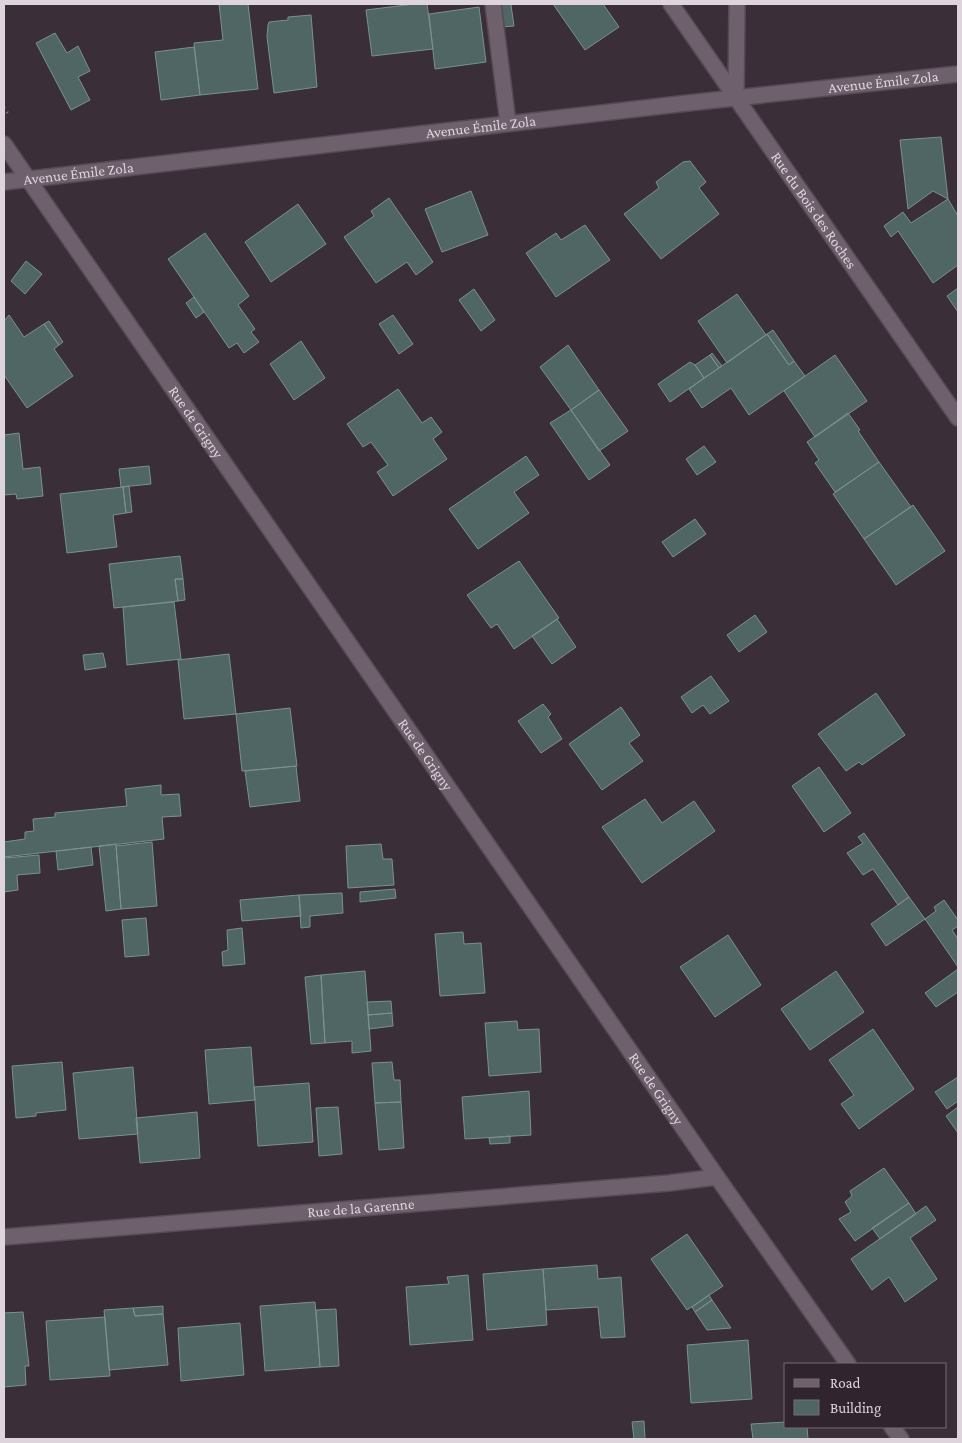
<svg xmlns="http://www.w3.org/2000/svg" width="962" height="1443" viewBox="0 0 962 1443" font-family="'Crimson Pro',serif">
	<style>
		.building { fill: #506665; stroke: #7a9190 }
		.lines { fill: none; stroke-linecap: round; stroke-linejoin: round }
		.lane-casing { stroke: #564b55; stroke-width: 18 }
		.street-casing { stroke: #564b55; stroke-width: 18 }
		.path { stroke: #938991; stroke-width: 3; stroke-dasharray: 1 4; stroke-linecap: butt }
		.lane { stroke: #6f606d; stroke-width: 15 }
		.street { stroke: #6f606d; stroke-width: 15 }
		.labels { text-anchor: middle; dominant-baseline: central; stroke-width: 4.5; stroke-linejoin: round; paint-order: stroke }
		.street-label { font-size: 15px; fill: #ded5dc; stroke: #30242f }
	</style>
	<rect width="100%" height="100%" fill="#3a2e39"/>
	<path class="building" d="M219 4H248L258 89 200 95 194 43 223 40Z
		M414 4H427L433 49 372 56 366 10Z
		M498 4H513L511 5 514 26 501 27Z
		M553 4H603L619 27 585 50Z
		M479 7 486 62 435 69 429 14Z
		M311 15 317 87 274 93 267 37 268 25 269 22 288 20V17Z
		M55 33 67 53 78 46 90 71 78 77 90 100 71 110 36 43Z
		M194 47 200 95 161 100 155 52Z
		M941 137 948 199 933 191 908 209 900 140Z
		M690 161 706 182 699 188 719 214 661 259 624 214 659 188 656 182 683 162Z
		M471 191 488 235 442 252 425 209Z
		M389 198 433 262 416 275 407 262 376 283 344 237 374 216 371 211Z
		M948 199 958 216V265L933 283 898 231 891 237 884 226 903 212 911 223Z
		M298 204 326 244 271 282 245 242Z
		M585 225 610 260 556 297 526 253 556 233 561 240Z
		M205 233 249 296 238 305 255 329 251 332 259 342 244 353 237 343 229 348 168 259Z
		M26 261 42 274 25 294 11 281Z
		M958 288V312L947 296Z
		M474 289 495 320 481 331 459 300Z
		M737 294 766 335 727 363 698 321Z
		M194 297 204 312 196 318 186 303Z
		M9 315 24 337 44 324 59 345 54 349 73 376 27 408 4 375V321Z
		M393 315 413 344 399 354 379 324Z
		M49 321 63 342 59 345 44 324Z
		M773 330 794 361 789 365 767 334Z
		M767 334 789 365 794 361 805 376 749 415 731 388 702 408 689 389Z
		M301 341 325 378 294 400 270 364Z
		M568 345 599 390 571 410 540 367Z
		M712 353 722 366 719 368 710 355Z
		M710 355 719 368 704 378 695 365Z
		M835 355 867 401 815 437 784 391Z
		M690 362 695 365 704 378 670 402 658 384Z
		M398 389 422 423 431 417 442 432 433 439 447 459 393 496 377 472 388 465 371 442 363 447 347 424Z
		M599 390 628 431 599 451 571 410Z
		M571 410 610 465 589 480 550 423Z
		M848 413 860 430 858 431 879 462 835 492 815 463 819 460 807 442Z
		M19 433 23 469 40 467 43 496 17 499 16 494 4 495V435Z
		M704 446 716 462 697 475 686 459Z
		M526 456 539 475 514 492 529 513 478 549 449 509Z
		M879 462 911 507 864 539 833 494Z
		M149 466 151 484 121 487 119 469Z
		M129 486 132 512 126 513 123 487Z
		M123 487 126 513 113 515 117 547 67 553 60 494Z
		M913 505 945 551 896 585 864 539Z
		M695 519 706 534 673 557 662 542Z
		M180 556 183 579H175L178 601 114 608 109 564Z
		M519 561 559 618 514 649 497 624 491 628 467 595Z
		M175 579H183L185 600 178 601Z
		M174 602 181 659 127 665 123 607Z
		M755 615 767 632 739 652 727 635Z
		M557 619 576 647 552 664 532 636Z
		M103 653 106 667 85 670 83 655Z
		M229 654 236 714 184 719 178 660Z
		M711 676 729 701 710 714 703 705 692 713 681 697Z
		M876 693 905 735 862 765 859 762 846 771 818 734Z
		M543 704 551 714 548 717 562 739 541 753 518 721Z
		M621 707 640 735 629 743 643 761 602 790 569 744Z
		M290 708 297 766 242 771 236 714Z
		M296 766 300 801 250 807 245 771Z
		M819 767 851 813 824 832 792 786Z
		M161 785V795L179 794 181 816 162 817 164 839 4 857V842L25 839V832L34 831 33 819 55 817V813L127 806 125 789Z
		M645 799 662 823 694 801 715 831 642 883 602 827Z
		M864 833 909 897 898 905 873 869 863 875 847 853 863 843 858 837Z
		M152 842 157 906 121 909 116 846Z
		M116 844 121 909 106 911 99 846Z
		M381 844 383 859H392L394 885 348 888 346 846Z
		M91 847 93 865 58 870 56 851Z
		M39 855 40 873 17 875 18 890 4 892V858Z
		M395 889 396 898 360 902V892Z
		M342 893 343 913 310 916V927L301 928 299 895Z
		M299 895 301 916 242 921 240 900Z
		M909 897 925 919 886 946 871 924Z
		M944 900 958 920V926L952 930 958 939V967L925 919 936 911 934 907Z
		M146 918 149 955 125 957 122 920Z
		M242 928 245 964 223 966 222 952 228 950 227 930Z
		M463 932 464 944 481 943 485 993 440 996 435 934Z
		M728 935 761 985 715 1017 680 967Z
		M958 969V992L936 1007 925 993Z
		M365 971 371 1051 352 1053V1041L325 1043 321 975Z
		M836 971 864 1012 810 1050 781 1009Z
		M321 975 325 1043 311 1044 305 977Z
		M391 1001 392 1013 368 1015 367 1002Z
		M392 1013 393 1026 369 1029 368 1015Z
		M517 1021 518 1030 539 1029 541 1072 489 1076 485 1023Z
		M873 1029 914 1089 859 1129 841 1104 854 1095 829 1060Z
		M251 1047 255 1100 209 1104 205 1050Z
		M62 1062 66 1110 36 1113V1116L16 1118 12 1066Z
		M392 1062 394 1080H400L401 1102 375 1103 372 1063Z
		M133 1067 138 1134 79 1139 73 1073Z
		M958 1077V1101L947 1109 935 1092Z
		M309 1083 313 1142 258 1146 254 1087Z
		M529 1091 531 1135 465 1139 462 1097Z
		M401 1102 404 1148 379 1150 375 1103Z
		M338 1107 342 1154 319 1156 316 1108Z
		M958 1107V1133L946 1116Z
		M197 1112 200 1158 140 1163 136 1118Z
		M510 1136V1143L490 1144 489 1138Z
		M884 1168 909 1203 855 1241 839 1219 851 1212 845 1202 852 1196 850 1191Z
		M909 1203 916 1214 880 1239 872 1228Z
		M926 1206 936 1220 910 1238 937 1279 905 1302 889 1277 872 1290 851 1259Z
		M687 1234 723 1286 687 1310 651 1259Z
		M597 1265 598 1279 621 1277 625 1337 601 1338 598 1307 546 1310 543 1269Z
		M543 1269 547 1325 487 1330 483 1274Z
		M468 1275 473 1340 410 1345 406 1287 449 1284 447 1277Z
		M709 1295 712 1300 695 1312 692 1307Z
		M712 1300 731 1328 707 1330 695 1312Z
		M315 1302 320 1367 265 1371 260 1306Z
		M163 1306V1314L135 1316 133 1308Z
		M133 1308 135 1316 163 1314 168 1365 109 1370 104 1310Z
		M336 1309 339 1366 320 1367 316 1310Z
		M23 1312 29 1366H25L26 1385 4 1387V1313Z
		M105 1317 110 1376 50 1380 46 1321Z
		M240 1323 244 1375 181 1381 178 1328Z
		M748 1340 752 1399 691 1403 687 1345Z
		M644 1421 645 1439H634L632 1422Z
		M786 1422V1427H807L808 1439H753L751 1424Z"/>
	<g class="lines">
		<g class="lane-casing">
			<path id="lane" d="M493 4 508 123"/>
		</g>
		<g class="street-casing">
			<g id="street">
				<path id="s1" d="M671 4 958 418"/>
				<path d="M736 97 737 4"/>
				<path id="s2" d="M4 144 717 1177 848 1364"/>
				<path id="s3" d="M4 182 688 103 958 74"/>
				<path id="s4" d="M4 1237 669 1183 717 1177"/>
				<path d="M892 1427 901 1439"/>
			</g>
		</g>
		<path class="path" d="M4 108 9 115"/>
		<use href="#lane" class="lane"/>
		<use href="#street" class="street"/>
	</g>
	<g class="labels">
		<g class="street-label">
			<text stroke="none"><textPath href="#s3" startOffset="885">Avenue Émile Zola</textPath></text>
			<text stroke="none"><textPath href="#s3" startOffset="480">Avenue Émile Zola</textPath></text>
			<text stroke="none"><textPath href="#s3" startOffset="75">Avenue Émile Zola</textPath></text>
			<text stroke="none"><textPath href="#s1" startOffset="251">Rue du Bois des Roches</textPath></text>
			<text stroke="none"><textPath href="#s2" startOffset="338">Rue de Grigny</textPath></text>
			<text stroke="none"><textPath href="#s2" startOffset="742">Rue de Grigny</textPath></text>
			<text stroke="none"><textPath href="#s2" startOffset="1148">Rue de Grigny</textPath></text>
			<text stroke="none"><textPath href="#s4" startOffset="358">Rue de la Garenne</textPath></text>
		</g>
	</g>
	<rect width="962" height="1443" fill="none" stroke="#ded5dc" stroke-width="10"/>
	<rect x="784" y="1363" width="162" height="65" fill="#30242f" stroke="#766b74"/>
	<rect x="794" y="1379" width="25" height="8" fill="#6f606d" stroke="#766b74"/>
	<text x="830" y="1388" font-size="15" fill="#ded5dc">Road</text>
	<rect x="794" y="1400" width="25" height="15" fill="#506665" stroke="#766b74"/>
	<text x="830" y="1413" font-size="15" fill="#ded5dc">Building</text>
</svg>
